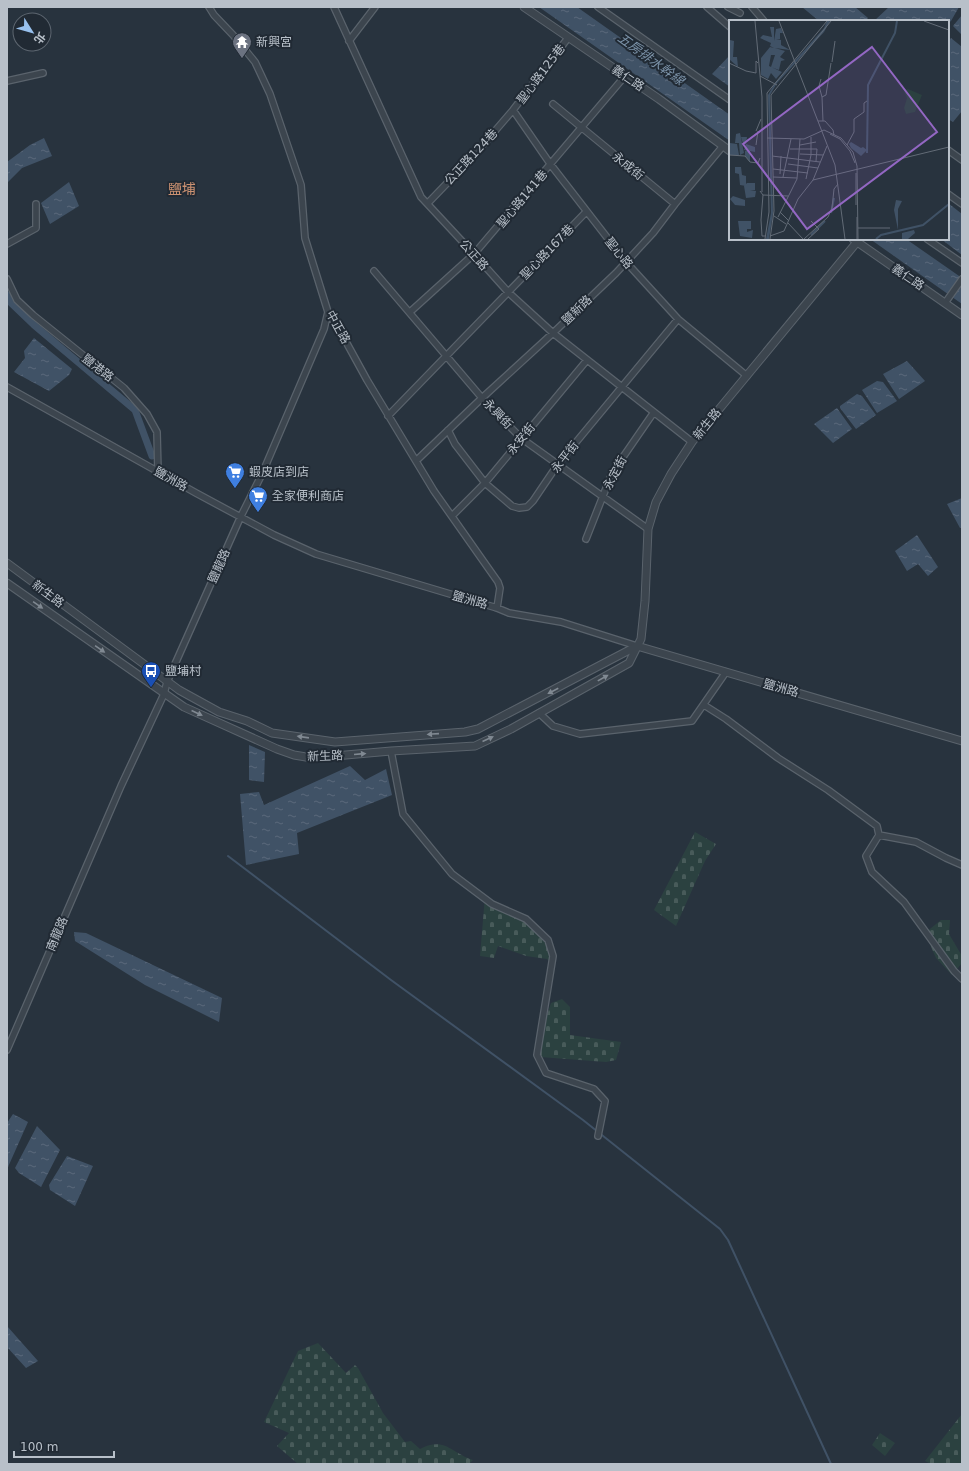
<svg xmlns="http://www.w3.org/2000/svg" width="969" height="1471" viewBox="0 0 969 1471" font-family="'DejaVu Sans','Noto Sans TC',sans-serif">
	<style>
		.cemetery { fill: url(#cemetery-stones) }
		.water { fill: url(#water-ripples) }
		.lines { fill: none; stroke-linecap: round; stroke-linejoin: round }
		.stream { stroke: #405266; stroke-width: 2 }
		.canal { stroke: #405266; stroke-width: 7 }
		.minor-casing { stroke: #5a636c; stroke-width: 8 }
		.tertiary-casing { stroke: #5a636c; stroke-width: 9 }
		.minor { stroke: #3c454e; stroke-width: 5.5 }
		.tertiary { stroke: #3c454e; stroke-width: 7 }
		.oneway { fill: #808992 }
		.labels { text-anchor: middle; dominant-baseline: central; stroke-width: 4; stroke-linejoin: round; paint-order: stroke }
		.poi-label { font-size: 12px; fill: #b8c0c9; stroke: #212a34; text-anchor: start }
		.street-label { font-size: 12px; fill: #b8c0c9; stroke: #212a34 }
		.water-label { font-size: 13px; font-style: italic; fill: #7c93a9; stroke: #212a34 }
		.quarter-label { font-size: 14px; fill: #cb9171; stroke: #212a34 }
		.inset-river { fill: none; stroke: #405266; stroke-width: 2 }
		.inset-road { fill: none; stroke: #626b76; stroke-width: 1 }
		.view { fill: #9367c3; fill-opacity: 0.15; stroke: #9367c3; stroke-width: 2 }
		.inset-edge { fill: none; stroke: #b8c0c9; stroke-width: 2 }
	</style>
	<defs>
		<pattern id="cemetery-stones" width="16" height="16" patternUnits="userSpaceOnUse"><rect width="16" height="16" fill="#2b4140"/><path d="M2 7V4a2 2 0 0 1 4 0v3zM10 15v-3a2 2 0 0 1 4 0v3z" fill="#485b5a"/></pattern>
		<pattern id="water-ripples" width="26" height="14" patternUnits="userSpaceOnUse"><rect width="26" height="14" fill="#405266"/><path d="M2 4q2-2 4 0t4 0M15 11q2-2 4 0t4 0" fill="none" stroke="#5a697b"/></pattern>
	</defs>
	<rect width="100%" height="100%" fill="#28333e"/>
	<path class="cemetery" d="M695 832 716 844 705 861 676 926 654 910Z
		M485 896 532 923 550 940 554 967 547 959 526 956 498 946 494 958 480 956Z
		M941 920H950L949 934 962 956V963L952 975 936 958 925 933Z
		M562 999 570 1007V1035L621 1042 616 1060 606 1062 540 1057 541 1033 551 1003Z
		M318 1343 346 1373 355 1365 358 1368 383 1413 405 1442 411 1441 420 1449C445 1436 451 1453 473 1460L469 1464H298L277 1446 289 1433 264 1422 298 1351Z
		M962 1414V1462L960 1464H931L925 1461Z
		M880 1433 895 1443 885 1456 872 1445Z"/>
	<path class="water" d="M539 7H577L730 115V141Z
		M802 7H855L868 18 865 21H819Z
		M889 7H959L951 21 948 23V21H874Z
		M962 15V35L953 26Z
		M951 38 962 47V111L953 122 948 119V41Z
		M730 55V87L712 74Z
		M44 138 52 156 22 168 8 182 7 179V162L30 145Z
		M69 182 79 206 50 224 41 203Z
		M948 203 962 214V255L941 239H948Z
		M870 239H906L962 278V304Z
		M34 338 72 369 69 375 49 391 14 372 25 358 24 351Z
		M907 361 925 381 899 399 883 374Z
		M877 381 883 382 897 401 877 413 862 390Z
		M857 394 862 396 876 415 856 429 840 408V406Z
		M837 408 852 429 833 443 814 424Z
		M962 498V528H960L947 504Z
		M917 535 938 567 928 576 918 564 907 571 895 551Z
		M249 745 265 752 264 782 249 780Z
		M350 766 365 780 386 769 392 795 297 833 299 854 246 865 240 794 259 792 264 805Z
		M74 932 86 933 222 998 219 1022 145 985 75 941Z
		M13 1114 28 1122 8 1167 7 1123Z
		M37 1126 60 1150 41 1187 19 1173 15 1168Z
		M67 1156 93 1166 75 1206 50 1190 49 1185Z
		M7 1326 38 1361 26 1368 7 1347Z"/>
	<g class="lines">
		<path class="stream" d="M228 856 391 980 583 1120 720 1229 728 1240 831 1464"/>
		<path class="canal" d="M7 295 11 303 34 325 135 410 152 456"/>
		<g class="minor-casing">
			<path id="minor" d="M209 7 214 15 233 35 255 62 270 94 301 185 305 238 328 312 339 329 367 380 434 491 498 582 500 588 497 608
				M334 7 421 197 474 254 508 292 553 333 692 442
				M598 7 730 100
				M707 7 730 27
				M728 7 740 13
				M752 7 764 21
				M349 41 375 7
				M7 81 43 73
				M553 104 675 204
				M513 110 551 165 626 262 678 319 747 376
				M948 150 962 160
				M948 194 962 204
				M428 203 476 153 513 110 568 38
				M927 239 962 263
				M7 244 36 228V204
				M374 271 482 398 521 438 648 529
				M7 279 17 300 33 315 124 388 147 414 157 432 158 472
				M945 303 962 279
				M410 312 474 254 625 76
				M7 387 196 493 274 535 316 554 497 608 509 613 561 622 637 646
				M388 416 586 212
				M448 430 455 444 485 483 512 506 519 508 527 507 533 501 558 464 678 319
				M417 460 482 398 553 333 616 273 653 233 675 204 723 146
				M452 516 485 483 587 360
				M586 539 612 473 654 412
				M704 705 726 719 778 758 828 790 877 826 879 835 866 856 872 872 904 902 954 971 962 979
				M539 713 553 726 580 734 692 721 726 672
				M391 751 403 814 452 874 492 904 526 919 548 940 553 956 537 1055 546 1073 594 1089 605 1101 598 1136
				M879 835 916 842 946 858 962 865
				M7 1050 121 786 164 694 167 682 241 516 262 474 324 329 328 312"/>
		</g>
		<g class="tertiary-casing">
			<path id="tertiary" d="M524 7 659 99 730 151
				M853 239 962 315
				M7 563 179 690 219 712 247 721 272 733 335 742 465 732 478 729 637 646
				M7 583 184 707 277 749 294 755 312 758 391 751 475 746 511 729 629 663 641 639 645 601 648 529 656 502 671 474 692 442 857 242
				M637 646 962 741"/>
		</g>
		<use href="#minor" class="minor"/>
		<use href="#tertiary" class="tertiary"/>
	</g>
	<defs><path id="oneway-solid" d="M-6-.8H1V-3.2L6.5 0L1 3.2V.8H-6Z"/></defs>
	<g class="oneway">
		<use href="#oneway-solid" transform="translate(38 605) rotate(35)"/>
		<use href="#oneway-solid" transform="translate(100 649) rotate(35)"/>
		<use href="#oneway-solid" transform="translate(603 678) rotate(-29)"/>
		<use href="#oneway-solid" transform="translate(553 691) rotate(152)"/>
		<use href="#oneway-solid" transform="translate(197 713) rotate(25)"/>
		<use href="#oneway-solid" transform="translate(433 734) rotate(176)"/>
		<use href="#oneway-solid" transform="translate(303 737) rotate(-172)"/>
		<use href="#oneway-solid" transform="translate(488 739) rotate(-24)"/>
		<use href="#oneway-solid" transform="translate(360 754) rotate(-5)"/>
	</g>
	<defs>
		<g id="temple-pin" transform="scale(1)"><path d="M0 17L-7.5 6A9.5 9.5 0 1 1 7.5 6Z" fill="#6b7280" stroke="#212a34"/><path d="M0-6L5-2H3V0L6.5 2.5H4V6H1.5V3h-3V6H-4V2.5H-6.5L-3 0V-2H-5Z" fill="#fff"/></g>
		<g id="supermarket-pin" transform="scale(1)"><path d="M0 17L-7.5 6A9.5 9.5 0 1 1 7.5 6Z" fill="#3f7fe0" stroke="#212a34"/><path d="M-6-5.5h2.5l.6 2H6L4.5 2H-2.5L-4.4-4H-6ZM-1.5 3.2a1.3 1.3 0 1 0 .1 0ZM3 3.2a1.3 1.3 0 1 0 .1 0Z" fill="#fff"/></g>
		<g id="bus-pin" transform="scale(1)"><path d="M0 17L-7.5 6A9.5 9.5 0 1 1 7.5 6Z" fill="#1a4fb4" stroke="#212a34"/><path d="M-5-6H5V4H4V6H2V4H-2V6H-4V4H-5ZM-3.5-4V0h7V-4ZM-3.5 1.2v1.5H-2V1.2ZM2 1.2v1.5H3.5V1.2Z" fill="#fff"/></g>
	</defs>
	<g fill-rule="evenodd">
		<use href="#temple-pin" x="242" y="42"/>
		<use href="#supermarket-pin" x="235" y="472"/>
		<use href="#supermarket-pin" x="258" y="496"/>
		<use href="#bus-pin" x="151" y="671"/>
	</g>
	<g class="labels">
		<g class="poi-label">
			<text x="256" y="42">新興宮</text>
			<text x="249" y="472">蝦皮店到店</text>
			<text x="272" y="496">全家便利商店</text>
			<text x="165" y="671">鹽埔村</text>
		</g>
		<g class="street-label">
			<text transform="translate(541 74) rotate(-53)">聖心路125巷</text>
			<text transform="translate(628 78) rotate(34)">義仁路</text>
			<text transform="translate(471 157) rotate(-47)">公正路124巷</text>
			<text transform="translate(628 166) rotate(39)">永成街</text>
			<text transform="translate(522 199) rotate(-50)">聖心路141巷</text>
			<text transform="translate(547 252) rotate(-46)">聖心路167巷</text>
			<text transform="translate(619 253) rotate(51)">聖心路</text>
			<text transform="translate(474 255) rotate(48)">公正路</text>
			<text transform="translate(908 277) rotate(34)">義仁路</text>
			<text transform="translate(577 310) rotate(-44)">鹽新路</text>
			<text transform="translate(338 327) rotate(61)">中正路</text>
			<text transform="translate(98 368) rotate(38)">鹽港路</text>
			<text transform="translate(498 414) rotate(46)">永興街</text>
			<text transform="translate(707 424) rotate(-51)">新生路</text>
			<text transform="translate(521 439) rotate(-51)">永安街</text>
			<text transform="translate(565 457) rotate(-52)">永平街</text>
			<text transform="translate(615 473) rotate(-62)">永定街</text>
			<text transform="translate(171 479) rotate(29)">鹽洲路</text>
			<text transform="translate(219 566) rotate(-66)">鹽龍路</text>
			<text transform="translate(48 594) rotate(37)">新生路</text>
			<text transform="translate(470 600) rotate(16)">鹽洲路</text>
			<text transform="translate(781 688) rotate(16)">鹽洲路</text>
			<text transform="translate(325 756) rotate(-2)">新生路</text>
			<text transform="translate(57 934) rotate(-67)">南龍路</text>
		</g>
		<g class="water-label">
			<text transform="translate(651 59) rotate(36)">五房排水幹線</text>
		</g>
		<g class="quarter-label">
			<text x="182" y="189">鹽埔</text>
		</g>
	</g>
	<g transform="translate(729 20)">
		<rect width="220" height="220" fill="#28333e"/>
		<path d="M179 69 193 75 186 92 177 94 175 88 178 78 175 71Z" fill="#2b4140"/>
		<path d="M98 1H101L95 12 48 63 41 75 44 193 40 219H37L42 193 39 75 46 63 95 8ZM41 7H45V21L47 9 52 8 54 13H51V19H47L52 20V25L61 30 46 28 56 31 51 37 56 40 52 41 50 50 42 47 46 35H42L40 46 53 52 47 59 42 53 39 59 32 55V38L41 27 45 28 41 26 42 23 31 18 34 19 31 18 34 15 43 17ZM1 20 5 21 4 37H8L9 47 0 39ZM11 113 15 133 11 135 10 123H6L7 114ZM12 117H18L17 124 26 127V132L21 131V142L16 136V131H19L15 130 17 124H14ZM122 122 132 128 134 127 138 130 132 136 122 128 120 124ZM1 123 8 124 10 135H0ZM6 147H12L13 155 17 156V166L11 165 10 154 6 153ZM18 163H26V170H21L27 171 26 177 17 178 15 166ZM4 176 16 180V186L6 185 1 179ZM167 180 173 181 169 189V210L165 190ZM9 201H22V209H18V212L24 210 23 218 11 216ZM185 210 186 213 179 219H173V213Z" fill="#405266"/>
		<path class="inset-river" d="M138 133 139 65 166 13 168 1M102 193 105 178M82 215 96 201M147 219 152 215 194 205 220 184"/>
		<path class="inset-road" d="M26 1 33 77V172M50 1 106 145 116 219M195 1 220 10M103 42 106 21M0 43 17 51 27 53V41L29 43M31 56 48 65M92 59 90 66 93 77M89 101H96L104 110 105 115M94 101 93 77 97 75 102 43M27 111 32 99M101 114 111 119 121 131 126 143M38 118 75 119 95 110 112 118 124 132 128 146 129 219M27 125 29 111M71 125 87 122M118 125 125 112V99L135 92V83L138 81M61 129H88L87 141M71 134 94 135M0 135 16 136 21 142 29 143 31 138M43 136 91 142M59 144 89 148M44 149 79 153M127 153V185M51 154 52 136M44 157 68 158M54 157 62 119M77 159 82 135V117M84 160 220 127M31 171 34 175 59 176M34 175 32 200 33 216H36M51 192 60 201M45 196 57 204M49 197 68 159 71 119M128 197V219M59 203 74 219M129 208H161M41 216 55 211 69 179 84 160 98 126M36 219 40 192 38 73 98 1M41 219 45 191 42 75 102 1M75 219 99 197 103 188 105 169 109 164M79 219 90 209 82 201"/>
		<path class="view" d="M143 27 208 112 78 209 14 124Z"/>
		<rect width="220" height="220" class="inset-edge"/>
	</g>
	<rect width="969" height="1471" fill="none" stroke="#b8c0c9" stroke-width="16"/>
	<g transform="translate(32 32) rotate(127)"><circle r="19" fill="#212a34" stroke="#5d6670"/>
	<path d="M0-3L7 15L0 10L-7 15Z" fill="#98c1ee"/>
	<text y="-6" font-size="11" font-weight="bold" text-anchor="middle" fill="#b8c0c9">北</text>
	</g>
	<path d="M14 1451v6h100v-6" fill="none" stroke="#b8c0c9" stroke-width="2"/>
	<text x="20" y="1451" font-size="12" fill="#b8c0c9" stroke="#212a34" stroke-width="3" paint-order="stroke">100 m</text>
</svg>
